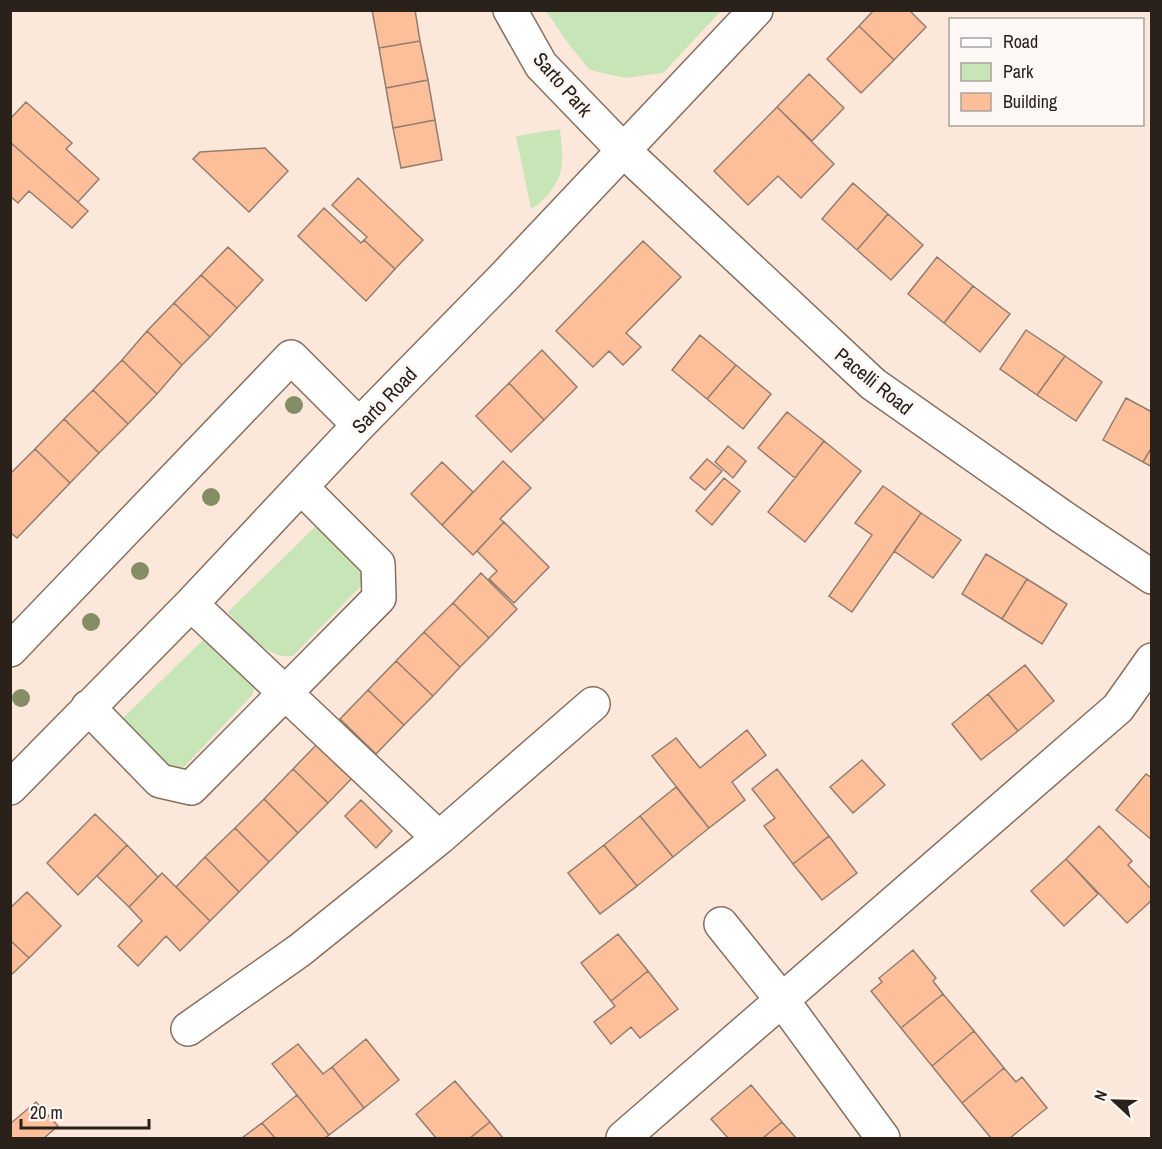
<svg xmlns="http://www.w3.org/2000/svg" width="1162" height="1149" viewBox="0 0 1162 1149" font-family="'Archivo Narrow',sans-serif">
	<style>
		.green { fill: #c8e5b7 }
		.building { fill: #fdbf99; stroke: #947d6f; stroke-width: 1.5 }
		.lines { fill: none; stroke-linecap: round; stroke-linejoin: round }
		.minor-casing { stroke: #867061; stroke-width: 36 }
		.minor { stroke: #fff; stroke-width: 33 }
		.tree { fill: #858d65 }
		.labels { text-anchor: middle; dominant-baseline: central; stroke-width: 6; stroke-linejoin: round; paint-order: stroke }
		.street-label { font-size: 20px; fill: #2a211b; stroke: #fdf8f5 }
	</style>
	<rect width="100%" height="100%" fill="#fce8da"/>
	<path class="green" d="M546 11H721L663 73 625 78 590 70 570 46Z
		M560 129C561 140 563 152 562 163 561 181 546 201 531 209L516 136Z
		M320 522 361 562 363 584 293 656C266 660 246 630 228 612Z
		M210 633 256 685 252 695 184 767C156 770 136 741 118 723Z"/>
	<path class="building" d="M372 10H415L420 41 379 48Z
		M874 10H909L926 27 894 60 859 26Z
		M859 26 894 60 861 93 827 59Z
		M420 41 428 80 386 88 379 48Z
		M809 74 844 108 812 141 777 107Z
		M428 80 435 120 393 128 386 88Z
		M26 102 72 143 66 149 99 179 78 202 10 142V119Z
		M777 107 834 164 801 198 778 176 748 205 714 171Z
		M435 120 442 160 401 168 393 128Z
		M10 142 88 211 72 228 29 191 18 203 10 196Z
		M265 148 288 171 249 212 193 159 200 152Z
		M358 178 423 240 395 269 364 240 367 237 332 205Z
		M853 183 888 214 857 250 822 219Z
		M324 208 361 243 364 240 395 269 366 301 298 236Z
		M888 214 923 245 891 280 857 250Z
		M643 241 681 277 626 333 641 347 623 365 609 351 593 367 556 331Z
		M228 247 263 280 237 308 201 275Z
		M937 257 973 286 944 323 908 294Z
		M201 275 237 308 210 337 174 303Z
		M973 286 1010 314 980 352 944 323Z
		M174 303 210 337 182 365 147 331Z
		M1026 330 1065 356 1037 395 1000 369Z
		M147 331 182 365 157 394 122 360Z
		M700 335 736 365 707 399 672 370Z
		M542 350 577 387 544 420 509 383Z
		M1065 356 1102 382 1076 421 1037 395Z
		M122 360 157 394 128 424 93 390Z
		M736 365 771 394 743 429 707 399Z
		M509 383 544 420 511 452 476 416Z
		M93 390 128 424 99 453 64 419Z
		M1126 398 1152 412V447L1143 462 1103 440Z
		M787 412 824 441 795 478 758 448Z
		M64 419 99 453 70 483 35 449Z
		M824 441 861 471 805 542 768 512Z
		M728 446 746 461 733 478 715 462Z
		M1152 447V467L1143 462Z
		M35 449 70 483 17 538 10 532V474Z
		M707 459 722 471 705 490 690 478Z
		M503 461 531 488 500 519 504 522 473 555 442 525Z
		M442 462 473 492 442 525 411 494Z
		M724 478 740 491 712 525 696 511Z
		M883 486 921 513 852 612 829 596 872 535 855 523Z
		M921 513 961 540 933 578 894 551Z
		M504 522 549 567 514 603 489 579 497 571 477 551Z
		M986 554 1027 579 1002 619 962 594Z
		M481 573 517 609 489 638 453 603Z
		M1027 579 1067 604 1042 644 1002 619Z
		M453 603 489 638 460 667 424 632Z
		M424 632 460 667 433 696 396 661Z
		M396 661 433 696 404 725 368 690Z
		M1025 665 1054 701 1018 731 988 694Z
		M368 690 404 725 376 754 340 719Z
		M988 694 1018 731 981 760 952 724Z
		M747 730 766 755 732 782 745 800 709 828 652 756 676 738 700 768Z
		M322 739 356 774 328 803 293 769Z
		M862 760 885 785 853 813 830 787Z
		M293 769 328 803 298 833 264 799Z
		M777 769 829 836 793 864 764 826 775 818 752 789Z
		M1146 774 1152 778V840L1116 810Z
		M676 787 709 828 673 857 640 816Z
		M264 799 298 833 269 862 235 828Z
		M361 800 392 831 376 848 345 816Z
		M95 814 127 845 78 895 47 863Z
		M640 816 673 857 637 886 604 845Z
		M1099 826 1132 861 1128 865 1152 890V900L1127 923 1066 859Z
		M235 828 269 862 239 892 205 857Z
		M829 836 857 873 822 900 793 864Z
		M127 845 158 877 129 907 97 876Z
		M604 845 637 886 600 914 568 873Z
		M205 857 239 892 210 921 176 887Z
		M1066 859 1098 894 1064 926 1031 891Z
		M162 873 210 921 180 951 166 936 138 966 118 946 142 921 129 907Z
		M27 892 61 926 29 958 10 940V908Z
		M618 934 648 971 611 1001 581 963Z
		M10 940 29 958 10 976Z
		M913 950 936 978 933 981 943 994 901 1028 871 991 882 982 879 978Z
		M648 971 678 1009 640 1038 631 1027 611 1044 594 1022 615 1006 611 1001Z
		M943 994 974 1031 932 1066 901 1028Z
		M974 1031 1004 1068 962 1103 932 1066Z
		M366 1039 399 1080 364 1108 332 1067Z
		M298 1044 323 1074 332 1067 364 1108 329 1135 272 1064Z
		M1004 1068 1016 1082 1022 1077 1047 1108 1010 1138H991L962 1103Z
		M455 1081 490 1122 470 1138H436L416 1114Z
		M751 1085 782 1122 763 1138H728L711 1119Z
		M297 1095 329 1135 325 1138H275L262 1123Z
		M36 1102 58 1126 44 1138H10V1124Z
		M490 1122 503 1138H470Z
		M782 1122 796 1138H763Z
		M262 1123 275 1138H242Z"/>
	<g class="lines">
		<g class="minor-casing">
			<path id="minor" d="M510 10 541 65 624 151 873 384 1064 518 1152 577
				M191 604 439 838
				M10 650 291 357 359 425
				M88 707 160 781 191 788 379 598 378 564 301 487
				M10 788 191 604 359 425 504 277 756 10
				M721 924 782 1000 883 1138
				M188 1029 300 950 439 838 593 704
				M623 1138 1118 708 1152 660"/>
		</g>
		<use href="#minor" class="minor"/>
	</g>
	<g class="tree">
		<circle cx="294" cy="405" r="9"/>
		<circle cx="211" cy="497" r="9"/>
		<circle cx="140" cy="571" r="9"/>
		<circle cx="91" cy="622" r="9"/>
		<circle cx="21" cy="698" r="9"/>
	</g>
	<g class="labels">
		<g class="street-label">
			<text transform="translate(563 84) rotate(49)">Sarto Park</text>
			<text transform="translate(874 381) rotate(39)">Pacelli Road</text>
			<text transform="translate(384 400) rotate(-46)">Sarto Road</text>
		</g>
	</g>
	<rect width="1162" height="1149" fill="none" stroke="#2a211b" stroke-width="24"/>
	<rect x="949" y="18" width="195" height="108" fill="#fdf8f5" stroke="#a9a29e" stroke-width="1.5"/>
	<rect x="961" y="38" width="30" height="9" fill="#ffffff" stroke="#a9a29e" stroke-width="1.5"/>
	<text x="1003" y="48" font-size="18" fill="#2a211b">Road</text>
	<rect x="961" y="63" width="30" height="18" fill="#c8e5b7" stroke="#a9a29e" stroke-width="1.5"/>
	<text x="1003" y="78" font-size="18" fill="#2a211b">Park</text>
	<rect x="961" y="93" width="30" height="18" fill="#fdbf99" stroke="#a9a29e" stroke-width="1.5"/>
	<text x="1003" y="108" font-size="18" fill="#2a211b">Building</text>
	<g transform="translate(1114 1101) rotate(292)" stroke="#fdf8f5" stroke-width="4.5" paint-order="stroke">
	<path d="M0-4.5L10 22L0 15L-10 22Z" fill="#2a211b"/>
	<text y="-9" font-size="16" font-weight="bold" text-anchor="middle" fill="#2a211b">N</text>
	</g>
	<path d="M21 1119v9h128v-9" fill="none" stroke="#2a211b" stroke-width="3"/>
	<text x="30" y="1119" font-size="18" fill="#2a211b" stroke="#fdf8f5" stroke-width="4.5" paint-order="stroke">20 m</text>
</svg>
